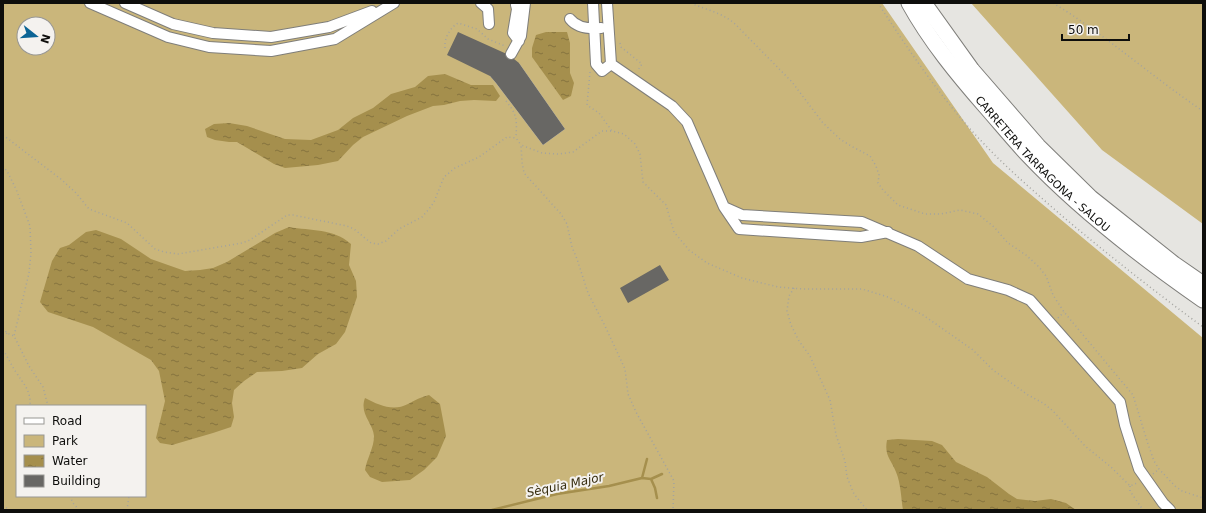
<svg xmlns="http://www.w3.org/2000/svg" width="1206" height="513" viewBox="0 0 1206 513" font-family="'DejaVu Sans',sans-serif">
	<style>
		.green { fill: #cab67b; fill-rule: evenodd }
		.water { fill: url(#water-ripples) }
		.lines { fill: none; stroke-linecap: round; stroke-linejoin: round }
		.stream { stroke: #a58f4d; stroke-width: 2.5 }
		.building { fill: #686764 }
		.minor-casing { stroke: #7f7e7a; stroke-width: 12 }
		.highway-casing { stroke: #7f7e7a; stroke-width: 17 }
		.path { stroke: #a3a39f; stroke-width: 1.5; stroke-dasharray: 1 3; stroke-linecap: butt }
		.minor { stroke: #fff; stroke-width: 10 }
		.highway { stroke: #fff; stroke-width: 15 }
		.labels { text-anchor: middle; dominant-baseline: central; stroke-width: 4; stroke-linejoin: round; paint-order: stroke }
		.street-label { font-size: 11px; fill: #0e0e0c; stroke: #f4f2ef }
		.water-label { font-size: 12px; font-style: italic; fill: #372d0f; stroke: #f4f2ef }
	</style>
	<defs>
		<pattern id="water-ripples" width="26" height="14" patternUnits="userSpaceOnUse"><rect width="26" height="14" fill="#a58f4d"/><path d="M2 4q2-2 4 0t4 0M15 11q2-2 4 0t4 0" fill="none" stroke="#85733e"/></pattern>
	</defs>
	<rect width="100%" height="100%" fill="#e6e5e1"/>
	<path class="green" d="M3 3H882L993 163 1203 338V510H3ZM24 24H48V48H24ZM519 63 565 129 543 145 496 83 490 76ZM17 406H145V496H17Z
		M971 3H1203V224L1102 150Z"/>
	<path class="water" d="M546 32H567L570 43V73L574 83 571 96 563 100 532 57V48L536 35Z
		M445 74 471 85H493L500 96 496 101 474 100 460 101 444 105 433 106 407 116 363 137 353 145 338 161 318 165 285 168 274 164 237 142H229L215 140 207 137 205 129 214 124 229 123 247 126 285 139 311 140 338 130 353 118 373 108 391 94 415 87 428 76Z
		M289 227C311 231 333 228 351 244L349 265 356 281 357 297 345 332 336 344 318 354 302 368 282 371 257 372 244 381 234 390 232 403 234 417 231 427 213 433 172 445 160 443 156 438 165 401 159 371 151 360 93 327 48 312 40 302 52 261 60 248 69 245 86 232 96 230 121 239 151 259 185 271 200 270 213 268 227 262 275 233Z
		M429 395 440 404 446 436 437 457 424 470 410 480 382 482 370 477 365 470C367 458 374 448 374 436 373 423 359 414 365 398 379 405 393 412 408 404 415 400 421 397 429 395Z
		M898 439 932 441 942 445 956 462 987 477 1009 494 1017 499 1035 501 1051 499 1066 503 1076 510H903C901 498 901 484 896 472 891 459 884 456 887 440Z"/>
	<g class="lines">
		<path class="stream" d="M642 478 647 459
			M651 479 662 474
			M492 510 557 494 609 486 642 478 651 479 655 488 657 498"/>
	</g>
	<path class="building" d="M458 32 509 55 519 63 565 129 543 145 496 83 490 76 447 55Z
		M660 265 669 280 628 303 620 288Z"/>
	<g class="lines">
		<g class="minor-casing">
			<path id="minor" d="M90 3 168 37 209 47 271 51 335 39 394 3
				M125 3 173 24 213 33 271 37 329 27 372 11
				M481 3 488 9 489 24
				M593 3 596 64 602 71 611 64
				M607 3 611 64
				M516 5 517 9 513 33 519 41
				M570 19C577 28 590 29 601 28
				M511 54 521 36 525 3
				M611 64 672 106 687 122 724 207
				M888 232 861 237 739 229 724 207 742 215 862 222 918 246 968 279 1008 290 1030 300 1120 402 1125 425 1139 469 1163 503 1170 510"/>
		</g>
		<g class="highway-casing">
			<g id="highway">
				<path id="s1" d="M909 3C930 41 958 75 986 107 1000 123 1014 140 1028 155 1080 210 1141 257 1203 300"/>
				<path d="M924 3 972 70 1038 146 1091 198 1174 264 1203 284"/>
			</g>
		</g>
		<path class="path" d="M691 3C706 10 724 13 736 25L792 82 823 123 840 139 851 146 870 156 876 166 879 175 878 183 883 190 898 205 925 214H941L960 210 978 214 994 227 1008 243 1026 255 1039 267 1046 276 1053 295 1064 312 1133 395 1148 444 1154 461 1159 469 1175 486 1182 491 1203 498
			M878 3C911 54 945 104 987 147 1010 171 1036 193 1061 215 1107 254 1154 291 1203 327
			M1053 3C1106 35 1152 77 1203 111
			M620 43 621 47 642 64 638 70
			M445 48C444 38 450 28 458 23L477 29 488 39 505 46
			M590 72 587 105 599 113 612 131 624 134 635 144 640 154 643 182 666 205 674 232 689 250 707 263 742 278 778 287 803 289H862L888 297 923 315 973 350 993 370 1028 395 1043 403 1053 411 1085 446 1111 467 1130 486 1137 483
			M506 101C517 114 517 120 516 137
			M611 131H602L573 152 559 154 542 153 521 145 522 162 524 173 561 214 567 224 572 247 577 259 588 293 605 326 625 369 628 394 636 412 674 481 673 510
			M3 135 62 180 76 193 89 209 127 223 155 249 164 252 178 254 242 243 250 240 287 215H293L347 226 354 229 371 243 378 244 386 241 399 229 422 217 429 209 434 202 444 177 455 168 479 157 507 137 516 138 521 145
			M3 166 8 173 16 189 30 226 31 253 29 273 14 336 29 366 43 387 48 406
			M794 288 789 296 787 311 791 325 799 341 810 356 830 400 836 435 845 461 847 477 854 494 867 510
			M1058 318 1064 312
			M3 328 7 333 14 336
			M3 336 7 333
			M3 350C8 357 11 365 16 372 24 385 31 390 30 406
			M1153 474 1159 469
			M1130 486V491L1143 510
			M70 496 73 503 79 510
			M3 505 9 510
			M127 510 129 496"/>
		<use href="#minor" class="minor"/>
		<use href="#highway" class="highway"/>
	</g>
	<g class="labels">
		<g class="street-label">
			<text stroke="none"><textPath href="#s1" startOffset="210">CARRETERA TARRAGONA - SALOU</textPath></text>
		</g>
		<g class="water-label">
			<text transform="translate(565 485) rotate(-12)">Sèquia Major</text>
		</g>
	</g>
	<rect width="1206" height="513" fill="none" stroke="#0e0e0c" stroke-width="8"/>
	<rect x="16" y="405" width="130" height="92" fill="#f4f2ef" stroke="#989794"/>
	<rect x="24" y="418" width="20" height="6" fill="#ffffff" stroke="#989794"/>
	<text x="52" y="425" font-size="12" fill="#0e0e0c">Road</text>
	<rect x="24" y="435" width="20" height="12" fill="#cab67b" stroke="#989794"/>
	<text x="52" y="445" font-size="12" fill="#0e0e0c">Park</text>
	<rect x="24" y="455" width="20" height="12" fill="url(#water-ripples)" stroke="#989794"/>
	<text x="52" y="465" font-size="12" fill="#0e0e0c">Water</text>
	<rect x="24" y="475" width="20" height="12" fill="#686764" stroke="#989794"/>
	<text x="52" y="485" font-size="12" fill="#0e0e0c">Building</text>
	<g transform="translate(36 36) rotate(107)"><circle r="19" fill="#f4f2ef" stroke="#989794"/>
	<path d="M0-3L7 15L0 10L-7 15Z" fill="#0b6495"/>
	<text y="-6" font-size="11" font-weight="bold" text-anchor="middle" fill="#0e0e0c">N</text>
	</g>
	<path d="M1062 34v6h67v-6" fill="none" stroke="#0e0e0c" stroke-width="2"/>
	<text x="1068" y="34" font-size="12" fill="#0e0e0c" stroke="#f4f2ef" stroke-width="3" paint-order="stroke">50 m</text>
</svg>
